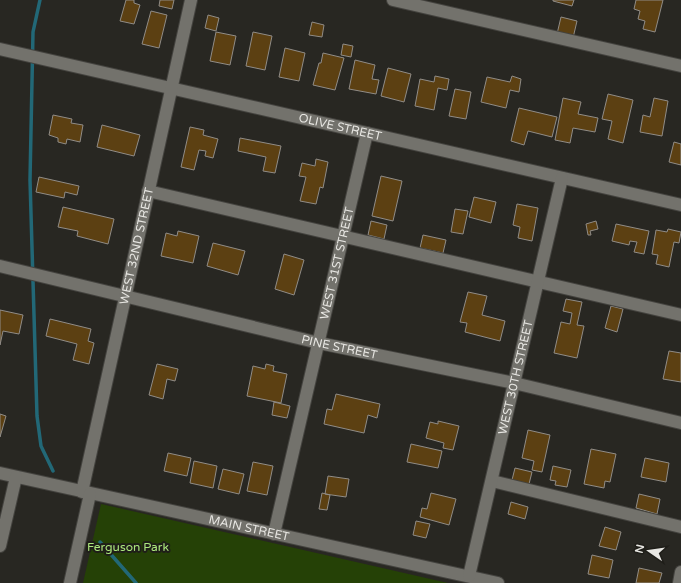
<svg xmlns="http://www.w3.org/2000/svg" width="681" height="583" viewBox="0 0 681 583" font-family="'Varela Round',sans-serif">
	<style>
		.green { fill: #254106 }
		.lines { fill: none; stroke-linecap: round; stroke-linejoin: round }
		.stream { stroke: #226877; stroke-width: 3.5 }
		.building { fill: #5c4012; stroke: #908c87 }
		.minor-casing { stroke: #44433f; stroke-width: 14 }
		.minor { stroke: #73726c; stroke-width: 12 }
		.labels { text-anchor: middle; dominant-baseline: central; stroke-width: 4; stroke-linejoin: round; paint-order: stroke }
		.street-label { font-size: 12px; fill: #e7e6e2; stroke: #1f1e19 }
		.park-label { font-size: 12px; fill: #ace77d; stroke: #1f1e19 }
	</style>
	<rect width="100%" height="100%" fill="#282722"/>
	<path class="green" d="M101 504 448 583H83Z"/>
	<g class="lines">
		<path class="stream" d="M40 0 33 32 30 180 37 416 41 446 53 471
			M100 542 136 583"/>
	</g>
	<path class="building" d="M126 0H134V3L140 5 134 24 120 21Z
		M160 0H174L172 9 159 6Z
		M553 0H574L572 6 553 1Z
		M636 0H663L655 32 643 29 645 21 638 19 640 11 634 9Z
		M151 11 167 15 159 48 142 44Z
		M208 15 219 18 216 31 205 28Z
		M561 17 577 21 573 38 557 34Z
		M312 22 324 25 322 37 309 35Z
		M216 32 236 36 230 65 210 61Z
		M253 32 272 36 265 70 246 66Z
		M343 44 353 46 351 57 341 55Z
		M285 48 305 53 299 81 279 77Z
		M323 53 344 58 335 90 313 85 319 63H321Z
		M355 60 375 65 372 79 379 80 376 94 349 89Z
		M388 68 411 74 404 102 381 96Z
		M435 76 449 79 447 90 438 88 434 110 415 106 420 79 434 82Z
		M512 76 521 79 519 92 510 90 506 108 481 102 487 77 510 82Z
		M455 89 471 92 466 119 449 116Z
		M608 94 633 100 623 143 608 139 612 121 602 119Z
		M563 98 581 102 578 114 598 118 595 132 573 128 570 143 555 140Z
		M654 98 668 101 662 136 640 132 643 115 650 117Z
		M519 108 557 117 552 137 528 131 524 145 511 141Z
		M53 115 72 119 71 123 83 125 80 142 67 139 66 144 58 142V138L49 135Z
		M102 125 140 135 134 156 97 147Z
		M190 127 204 130 203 135 218 139 213 158 205 156 206 151 199 150 194 170 181 167Z
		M240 138 281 146 275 173 263 171 266 157 238 151Z
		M674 142 681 144V165L669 162Z
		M316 159 328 162 323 188 320 187 316 204 300 201 306 177 299 176 302 163 315 166Z
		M381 176 402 181 393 221 372 216Z
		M39 177 79 186 77 195 65 192 64 198 36 192Z
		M474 197 496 202 491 223 469 217Z
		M517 204 538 208 532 241 518 238 520 227 513 225Z
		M63 207 114 219 108 244 77 236 78 231 58 227Z
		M455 209 468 211 463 234 451 232Z
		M371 221 387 225 384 239 368 235Z
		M596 221 598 229 590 231 591 235H588L586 224Z
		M616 224 649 231 644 254 634 252 637 242 630 241 629 245 612 241Z
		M668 229 681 232 679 243 674 242 669 267 656 264 658 255 652 254 656 230 667 232Z
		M178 231 199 236 193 263 161 256 166 233 177 236Z
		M423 235 446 240 443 253 420 248Z
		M213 243 245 251 238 275 207 266Z
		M284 254 304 260 294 295 275 289Z
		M468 292 487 296 482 315 505 321 500 341 465 332 467 323 460 322Z
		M566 299 582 302 577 325 584 326 577 358 554 353 561 322 570 324 572 313 563 311Z
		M611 306 623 309 617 332 605 328Z
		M0 310 23 315 19 334 3 331 0 345Z
		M50 319 91 329 88 341 94 343 89 364 73 360 77 344 46 336Z
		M669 351 681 353V382L663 379Z
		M157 364 178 369 175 381 167 379 163 399 149 395Z
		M266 364 274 366 273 371 287 374 281 403 247 396 253 366 265 369Z
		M336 394 380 404 377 418 368 415 364 433 324 424 327 409 332 410Z
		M274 402 290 406 287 418 272 415Z
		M0 414 6 416 0 437Z
		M438 421 459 426 453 450 443 448 444 443 426 438 430 422 438 424Z
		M528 430 550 435 542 472 532 470 534 461 522 458Z
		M411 444 442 451 438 468 407 462Z
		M591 449 616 454 610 482 605 481 604 488 584 484Z
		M168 453 191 458 187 476 164 471Z
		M645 458 669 463 666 482 641 477Z
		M194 461 217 466 213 488 190 483Z
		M253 462 273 466 267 495 247 491Z
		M553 466 571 470 567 487 555 485 556 481 550 480Z
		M515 468 532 472 529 484 512 480Z
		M223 469 244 474 239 494 218 489Z
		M328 476 349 479 346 497 325 494Z
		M322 493 330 495 327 510 319 509Z
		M431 493 456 499 449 525 420 517 422 508 427 509Z
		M639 494 660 499 657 514 636 508Z
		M511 502 528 507 525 519 508 514Z
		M416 521 430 524 426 538 413 535Z
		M605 527 621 532 616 550 599 546Z
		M592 555 613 560 609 578 588 574Z
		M639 568 662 573 659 583H636Z"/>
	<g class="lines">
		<g class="minor-casing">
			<g id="minor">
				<path d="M393 0 681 66"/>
				<path id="s1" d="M0 49 681 205"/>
				<path d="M148 191 681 315"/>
				<path id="s2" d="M0 266 319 343 514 383 681 423"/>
				<path id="s3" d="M0 473 498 583"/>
				<path d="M492 481 681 527"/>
				<path id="s4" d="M82 492 191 0"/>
				<path id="s5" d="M274 534 367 133"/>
				<path d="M0 546 16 477"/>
				<path id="s6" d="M469 576 562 178"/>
				<path d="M70 583 90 494"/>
				<path d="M679 583 681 572"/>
			</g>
		</g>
		<use href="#minor" class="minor"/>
	</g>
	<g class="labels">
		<g class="street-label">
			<text stroke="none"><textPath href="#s1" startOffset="349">OLIVE STREET</textPath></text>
			<text stroke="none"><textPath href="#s4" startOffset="252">WEST 32ND STREET</textPath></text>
			<text stroke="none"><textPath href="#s5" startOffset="278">WEST 31ST STREET</textPath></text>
			<text stroke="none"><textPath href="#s2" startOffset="349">PINE STREET</textPath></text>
			<text stroke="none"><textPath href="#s6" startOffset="204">WEST 30TH STREET</textPath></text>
			<text stroke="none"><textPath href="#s3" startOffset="255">MAIN STREET</textPath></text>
		</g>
		<g class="park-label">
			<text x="128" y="547">Ferguson Park</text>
		</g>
	</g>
	<g transform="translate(649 551) rotate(283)" stroke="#1f1e19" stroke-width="3" paint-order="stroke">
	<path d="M0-3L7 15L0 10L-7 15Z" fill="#e7e6e2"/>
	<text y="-6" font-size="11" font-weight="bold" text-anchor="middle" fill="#e7e6e2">N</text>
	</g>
</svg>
